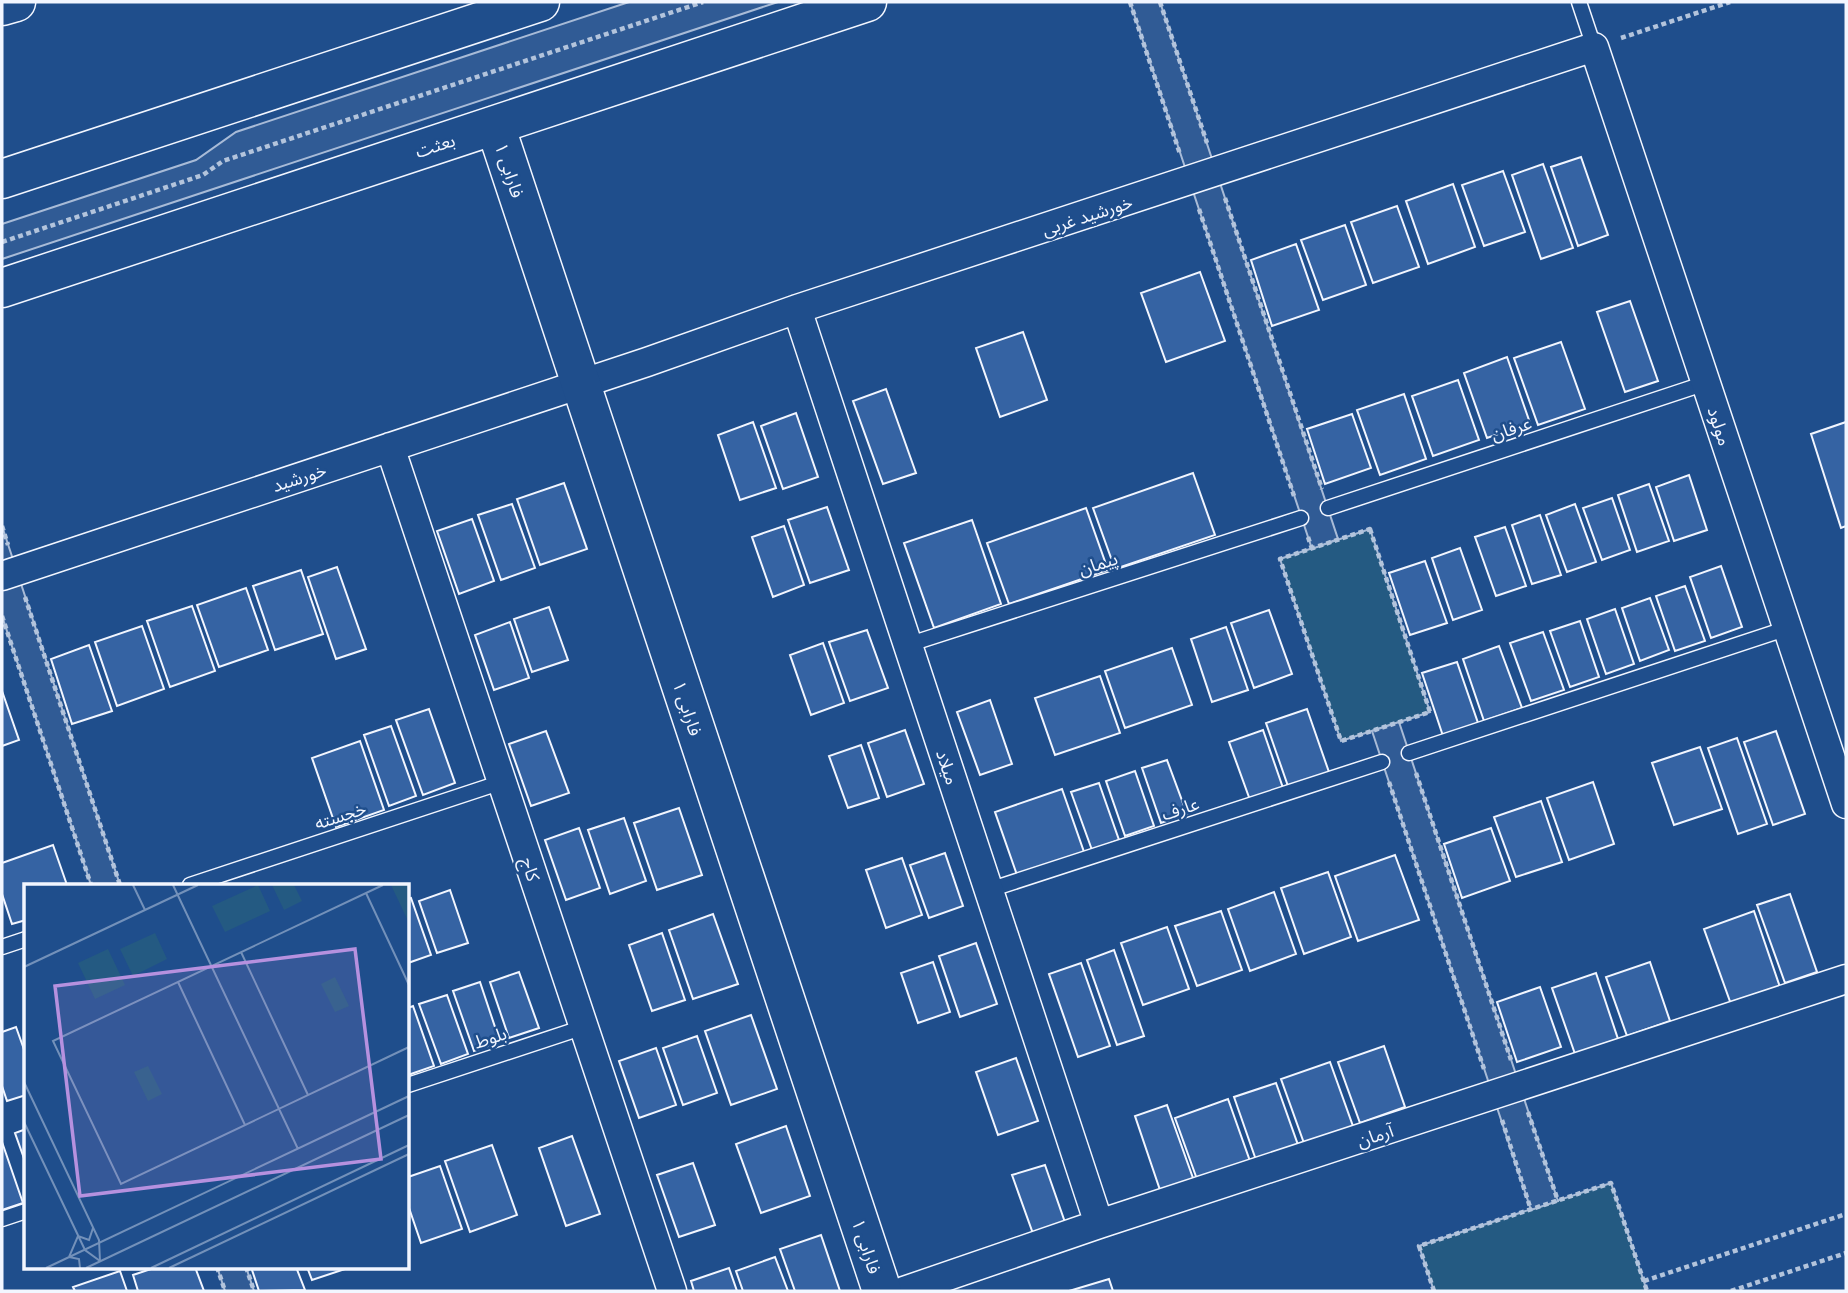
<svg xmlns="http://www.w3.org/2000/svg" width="1848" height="1293" viewBox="0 0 1848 1293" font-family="'Open Sans','Noto Sans Arabic',sans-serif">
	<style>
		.green { fill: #245a82; stroke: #a8bbd7; stroke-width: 2 }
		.parking { fill: #305b95; stroke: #a8bbd7; stroke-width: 2 }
		.building { fill: #3563a3; stroke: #f2f6ff; stroke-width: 2 }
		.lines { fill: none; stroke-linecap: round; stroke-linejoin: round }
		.lane-casing { stroke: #f2f6ff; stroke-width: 17 }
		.street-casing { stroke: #f2f6ff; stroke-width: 31 }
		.secondary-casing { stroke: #f2f6ff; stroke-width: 41 }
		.highway-casing { stroke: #f2f6ff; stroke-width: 41 }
		.path { stroke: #b3c4dc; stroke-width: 4.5; stroke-dasharray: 5 3.5; stroke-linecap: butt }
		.lane { stroke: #1f4e8c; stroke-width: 14 }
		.street { stroke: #1f4e8c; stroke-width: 28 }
		.secondary { stroke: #1f4e8c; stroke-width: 38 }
		.highway { stroke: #1f4e8c; stroke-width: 38 }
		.labels { text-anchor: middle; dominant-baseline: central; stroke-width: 5; stroke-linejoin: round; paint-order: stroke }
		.street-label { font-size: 18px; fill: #f2f6ff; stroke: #1f4e8c }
		.inset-road { fill: none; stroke: #7391ba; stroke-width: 2 }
		.view { fill: #b691df; fill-opacity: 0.15; stroke: #b691df; stroke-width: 3.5 }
		.inset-edge { fill: none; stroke: #f2f6ff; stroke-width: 3.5 }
	</style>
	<rect width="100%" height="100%" fill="#1f4e8c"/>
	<path class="green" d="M1370 529 1430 712 1341 741 1280 559Z
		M1611 1183 1647 1291H1434L1419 1246Z"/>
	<path class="parking" d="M629 2H778L2 259V224L196 160 236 132Z
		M1130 2H1160L1338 539 1312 549Z
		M2 526 120 885H91L2 616Z
		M1399 722 1558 1201 1531 1210 1372 731Z
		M217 1267H246L254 1291H225Z"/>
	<path class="building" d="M1581 157 1608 235 1578 246 1551 167Z
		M1543 164 1573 248 1541 259 1512 175Z
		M1503 171 1525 232 1484 246 1462 185Z
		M1453 184 1475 247 1428 264 1406 201Z
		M1397 206 1419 267 1373 283 1351 222Z
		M1345 225 1366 285 1323 300 1301 240Z
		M1296 244 1319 310 1272 326 1251 260Z
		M1200 272 1225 341 1166 362 1141 293Z
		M1630 301 1658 381 1625 392 1597 312Z
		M1023 332 1047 400 1000 417 976 348Z
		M1561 342 1585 409 1538 425 1514 358Z
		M1507 357 1530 423 1487 438 1464 373Z
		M1458 380 1479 440 1433 456 1412 396Z
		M886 389 916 473 883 484 853 401Z
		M1404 394 1426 459 1380 475 1357 410Z
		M796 413 818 477 783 489 761 426Z
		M1352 414 1371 468 1325 484 1307 429Z
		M753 422 776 488 740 500 718 435Z
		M1846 422V526L1841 528 1811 434Z
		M1193 473 1215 535 1115 569 1093 508Z
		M1689 475 1707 530 1674 541 1656 487Z
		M564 483 587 549 540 565 517 499Z
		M1649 484 1669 541 1637 552 1618 495Z
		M1612 498 1630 550 1602 560 1583 508Z
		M512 504 535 568 501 580 478 515Z
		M1575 504 1596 562 1567 572 1546 515Z
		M827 507 849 570 810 583 788 520Z
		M1086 508 1108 570 1009 604 987 543Z
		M1540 515 1561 575 1532 584 1512 525Z
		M472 519 494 581 459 594 437 531Z
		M972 520 1001 604 934 628 904 543Z
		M784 526 804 585 773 597 752 537Z
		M1505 527 1526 586 1496 596 1475 537Z
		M1460 548 1482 610 1453 620 1432 558Z
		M1425 561 1447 623 1410 635 1389 573Z
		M1721 566 1742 627 1711 638 1690 577Z
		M337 567 366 649 336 659 308 577Z
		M301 570 323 634 275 650 253 586Z
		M1685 586 1705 641 1675 651 1656 596Z
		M246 588 268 650 219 667 197 605Z
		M1650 598 1669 650 1640 661 1622 608Z
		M192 606 215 671 170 687 147 621Z
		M549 607 568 660 532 672 514 619Z
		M1615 609 1634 664 1606 674 1587 619Z
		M1269 610 1292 674 1254 688 1231 623Z
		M1580 621 1599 677 1570 687 1550 631Z
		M510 622 529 678 494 690 475 635Z
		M142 626 164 689 117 706 95 642Z
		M1226 627 1248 690 1212 702 1191 639Z
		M867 630 888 688 850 701 829 642Z
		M1543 632 1564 690 1531 701 1510 643Z
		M823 643 844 703 811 715 790 655Z
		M89 645 112 711 72 724 51 659Z
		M1499 646 1522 708 1484 721 1463 659Z
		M1172 648 1192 705 1125 728 1105 671Z
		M1457 662 1478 723 1443 736 1422 673Z
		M1100 676 1120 733 1055 755 1035 698Z
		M2 691 19 740 2 746Z
		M990 700 1012 764 980 775 957 712Z
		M429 709 455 783 423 795 396 720Z
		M1307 709 1330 775 1289 789 1266 723Z
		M391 726 416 796 389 806 364 735Z
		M905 730 924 784 887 797 868 743Z
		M1263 730 1283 788 1250 800 1229 742Z
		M546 731 569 793 531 806 509 744Z
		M1776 731 1805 814 1773 825 1744 742Z
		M1737 738 1767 824 1738 834 1708 748Z
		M360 741 384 810 336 827 312 758Z
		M861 745 879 798 848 808 829 756Z
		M1700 747 1722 809 1674 825 1652 763Z
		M1167 760 1187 814 1161 823 1142 768Z
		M1135 771 1154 826 1125 836 1106 781Z
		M1593 782 1614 844 1569 860 1547 798Z
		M1099 783 1119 840 1092 850 1071 792Z
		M1062 789 1084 852 1017 875 995 812Z
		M1541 801 1562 862 1516 877 1494 817Z
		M679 808 702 875 657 890 634 823Z
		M624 818 646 881 610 894 588 830Z
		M579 828 600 888 566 900 545 840Z
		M1491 828 1510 881 1462 898 1444 844Z
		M53 845 67 885H26V920L12 924 2 894V863Z
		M945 853 963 906 929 918 910 865Z
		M1395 855 1419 920 1358 941 1335 876Z
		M902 858 922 915 886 928 866 870Z
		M1328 872 1351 937 1304 954 1281 888Z
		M450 890 468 943 437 953 419 901Z
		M1274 892 1296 954 1250 971 1228 909Z
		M1790 894 1817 972 1785 983 1757 905Z
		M411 898 431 955 408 963V899Z
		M1221 911 1242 970 1197 986 1175 926Z
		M1754 911 1781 990 1732 1007 1704 929Z
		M713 914 738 984 693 999 669 930Z
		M1167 927 1189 989 1143 1005 1121 943Z
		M662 933 685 1000 652 1011 629 945Z
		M976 943 997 1004 960 1017 939 956Z
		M1114 950 1144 1036 1117 1045 1087 960Z
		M933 962 950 1012 918 1023 901 973Z
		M1650 962 1670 1021 1627 1036 1606 977Z
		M1081 963 1110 1046 1078 1057 1049 974Z
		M519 972 539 1028 509 1038 490 982Z
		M1596 973 1618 1039 1575 1054 1552 988Z
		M480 982 500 1042 474 1051 453 991Z
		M1540 987 1561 1047 1517 1062 1497 1002Z
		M447 995 468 1054 441 1064 419 1004Z
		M413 1006 434 1066 408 1075V1008Z
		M751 1015 777 1089 731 1105 705 1031Z
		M16 1027 26 1055V1095L7 1101 2 1086V1032Z
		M697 1036 717 1093 683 1105 663 1048Z
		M1384 1046 1405 1107 1360 1123 1338 1062Z
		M656 1048 676 1105 639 1118 619 1061Z
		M1016 1058 1038 1121 998 1135 976 1072Z
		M1330 1062 1354 1129 1305 1146 1281 1079Z
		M1276 1083 1298 1145 1256 1160 1234 1097Z
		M1228 1099 1251 1164 1198 1182 1175 1118Z
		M1167 1105 1194 1181 1161 1193 1135 1116Z
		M786 1126 810 1196 761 1213 736 1144Z
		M26 1129V1164L15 1133Z
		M572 1136 600 1214 566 1226 539 1148Z
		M2 1142 23 1203 2 1210Z
		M492 1145 517 1215 470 1232 445 1161Z
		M693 1163 715 1225 679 1237 657 1175Z
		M1045 1165 1068 1231 1036 1242 1012 1175Z
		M440 1166 462 1229 421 1243 408 1205V1177Z
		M821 1235 840 1291H795L780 1249Z
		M775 1257 788 1291H743L736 1271Z
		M157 1267H195L204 1291H138L133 1275Z
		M251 1267H296L305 1290 259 1291Z
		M307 1267H351L312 1280Z
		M729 1268 737 1291H694L691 1281Z
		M120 1271 127 1291H75L73 1287Z
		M1109 1279 1113 1291H1069Z"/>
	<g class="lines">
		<g class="lane-casing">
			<path id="lane" d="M1579 2 1594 47
				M1328 508 1706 383
				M907 645 1301 518
				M1409 753 1788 628
				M190 885 502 782
				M989 890 1382 762
				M2 947 26 939
				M408 1085 584 1027
				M2 1219 26 1211"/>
		</g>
		<g class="street-casing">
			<path id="street" d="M797 309 1099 1224
				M390 447 672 1291
				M2 576 647 362 797 309 1594 47 1846 804
				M904 1291 1099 1224 1846 979"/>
		</g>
		<g class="secondary-casing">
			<path id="secondary" d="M495 125 882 1291
				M2 179 540 2
				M2 288 867 2"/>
		</g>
		<g class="highway-casing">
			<path id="highway" d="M2 6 16 2"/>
		</g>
		<path class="path" d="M1130 2 1180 154
			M1160 2 1207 143
			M1621 38 1730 2
			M1225 198 1322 489
			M1199 209 1294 496
			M2 242 203 175 223 161 703 2
			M2 526 8 545
			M1370 529 1430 712 1341 741 1280 559Z
			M1308 537 1312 549
			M25 597 120 885
			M2 616 91 885
			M1416 773 1511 1060
			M1389 782 1484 1069
			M1528 1112 1558 1201
			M1502 1120 1531 1210
			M217 1267 225 1291
			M246 1267 254 1291
			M1644 1281 1846 1214
			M1434 1291 1419 1246 1611 1183 1647 1291
			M1731 1291 1846 1253"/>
		<use href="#lane" class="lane"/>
		<use href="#street" class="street"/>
		<use href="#secondary" class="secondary"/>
		<use href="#highway" class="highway"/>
	</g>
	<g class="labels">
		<g class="street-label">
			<text transform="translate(435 145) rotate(-18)">بعثت</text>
			<text transform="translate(510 170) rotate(72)">فارابی ۱</text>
			<text transform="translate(1087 215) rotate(-18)">خورشید غربی</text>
			<text transform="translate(1720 426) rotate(72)">مولود</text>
			<text transform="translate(1511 428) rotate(-18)">عرفان</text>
			<text transform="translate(299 477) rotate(-18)">خورشید</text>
			<text transform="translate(1098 563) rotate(-18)">پیمان</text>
			<text transform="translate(688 708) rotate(72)">فارابی ۱</text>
			<text transform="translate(948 767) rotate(72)">میلاد</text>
			<text transform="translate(1180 808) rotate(-18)">عارف</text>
			<text transform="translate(340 815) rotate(-18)">خجسته</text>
			<text transform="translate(531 869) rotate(72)">کاج</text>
			<text transform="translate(490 1037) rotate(-18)">بلوط</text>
			<text transform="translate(1375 1135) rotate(-18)">آرمان</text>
			<text transform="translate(867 1246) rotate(72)">فارابی ۱</text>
		</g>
	</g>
	<g transform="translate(24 884)">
		<rect width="385" height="385" fill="#1f4e8c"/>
		<path d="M234 1 246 27 201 48 188 22ZM248 1H270L278 17 260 26ZM367 1H385V39ZM131 49 143 75 109 92 96 65ZM84 65 101 101 71 115 54 79ZM311 93 325 122 311 128 297 100ZM124 182 138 210 124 217 110 188Z" fill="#245a82"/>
		<path class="inset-road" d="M109 1 121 26M149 1 274 265M359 1 29 157 97 300 385 163M342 9 385 101M217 68 284 211M0 83 174 1M154 98 221 241M0 198 75 356 76 377M0 238 61 366 76 377M22 384 385 212M56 384 55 375 45 373 54 352 65 356 69 344M62 384 385 231M127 384 385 261M145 384 385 270"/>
		<path class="view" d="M331 65 357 275 56 312 31 102Z"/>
		<rect width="385" height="385" class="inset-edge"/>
	</g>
	<rect width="1848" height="1293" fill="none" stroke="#f2f6ff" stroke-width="7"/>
</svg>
